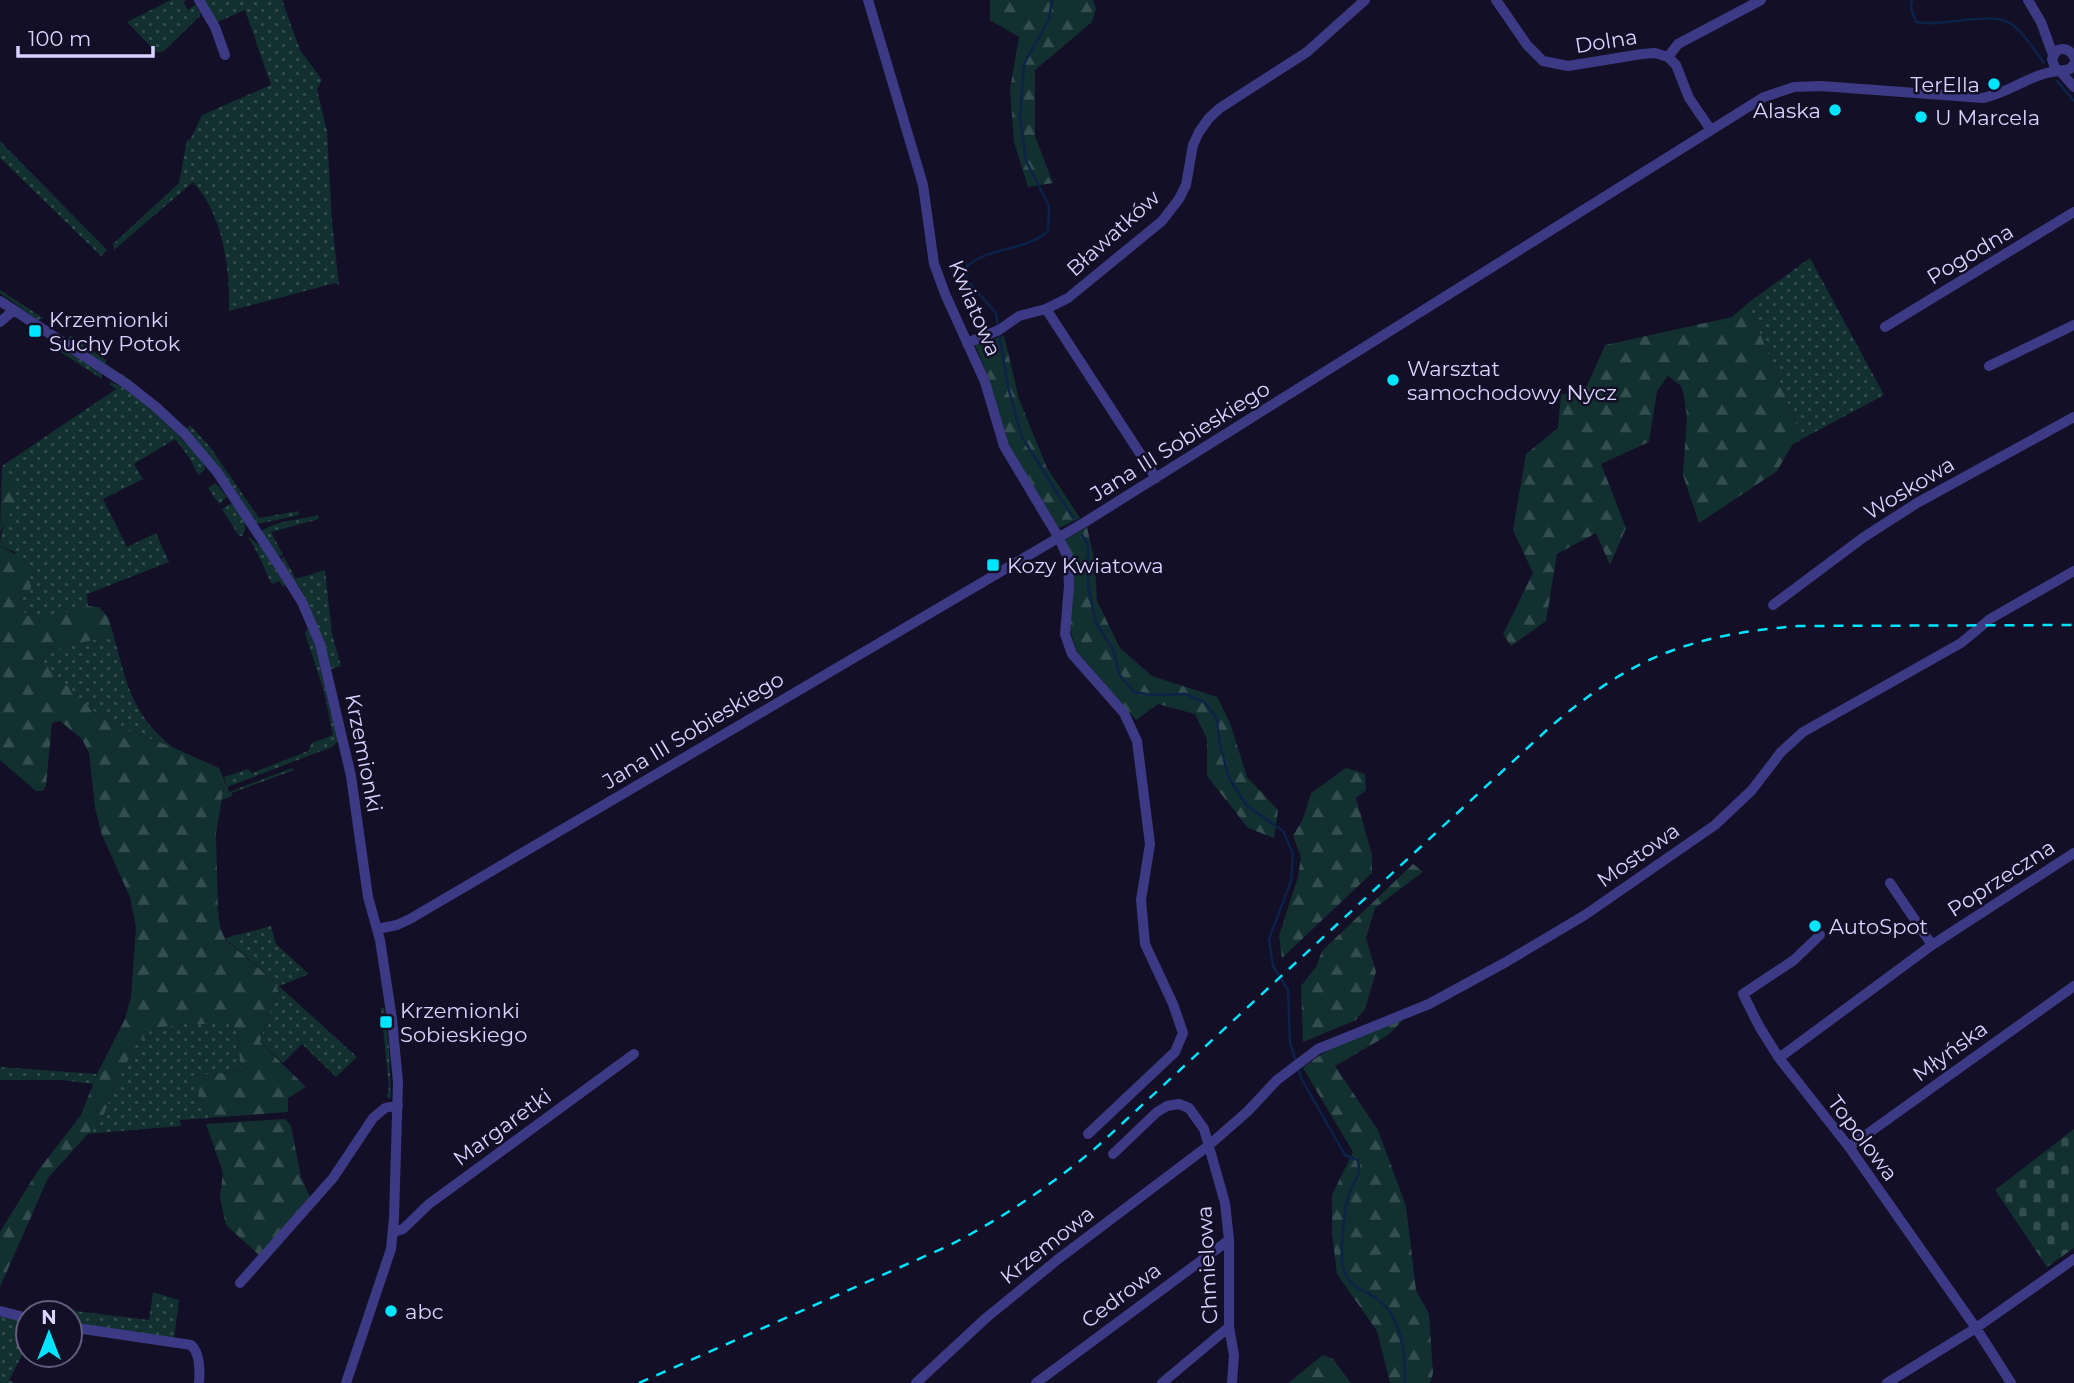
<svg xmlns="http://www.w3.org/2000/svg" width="2074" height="1383" viewBox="0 0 2074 1383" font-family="Montserrat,sans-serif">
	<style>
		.grass { fill: url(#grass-dots) }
		.forest { fill: url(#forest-firs) }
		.cemetery { fill: url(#cemetery-stones) }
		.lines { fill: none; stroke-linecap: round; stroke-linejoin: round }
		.stream { stroke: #0c2248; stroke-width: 2.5 }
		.minor { stroke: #3d3a85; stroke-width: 10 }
		.rail { stroke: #00e5ff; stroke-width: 2.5; stroke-dasharray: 10 9; stroke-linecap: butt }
		.poi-dot { fill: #00e5ff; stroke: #130f26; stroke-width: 2.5 }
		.labels { text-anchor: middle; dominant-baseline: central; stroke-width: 5; stroke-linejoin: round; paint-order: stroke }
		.street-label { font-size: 21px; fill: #d9d4ff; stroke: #130f26 }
		.poi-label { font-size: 21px; fill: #d9d4ff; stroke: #130f26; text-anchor: start }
	</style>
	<defs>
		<pattern id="grass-dots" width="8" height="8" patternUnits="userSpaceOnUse" patternTransform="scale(1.75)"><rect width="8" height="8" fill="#12302f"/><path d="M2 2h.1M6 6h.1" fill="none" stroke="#344d4e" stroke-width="1.8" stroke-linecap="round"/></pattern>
		<pattern id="forest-firs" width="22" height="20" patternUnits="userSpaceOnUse" patternTransform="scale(1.75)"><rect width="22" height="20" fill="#12302f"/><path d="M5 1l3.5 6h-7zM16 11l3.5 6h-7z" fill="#344d4e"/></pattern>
		<pattern id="cemetery-stones" width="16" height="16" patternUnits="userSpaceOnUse" patternTransform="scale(1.75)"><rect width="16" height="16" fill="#12302f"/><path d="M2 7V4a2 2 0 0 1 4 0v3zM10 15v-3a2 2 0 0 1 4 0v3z" fill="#344d4e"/></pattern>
	</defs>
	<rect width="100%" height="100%" fill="#130f26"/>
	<path class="grass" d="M171 0H186L183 2 188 10 195 5 200 12V16L164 51 157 53 127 22Z
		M202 0H282L300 50 322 80 317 89 327 131 332 223 339 285 335 283 229 311C230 267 223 215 193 182L114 250 113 244 179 183 187 140H190L202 115 271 85 245 10 215 23Z
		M0 141 107 250 101 256 0 158Z
		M1810 258 1884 395 1802 439 1748 303Z
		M0 290 43 318 38 320 0 293Z
		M70 335 106 360V364L132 381 131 383 68 340Z
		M53 347H61L102 374V379Z
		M111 382C142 393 182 439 204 463L205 470 198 475 189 457 175 439 134 464 143 479 103 499 127 547 156 533 169 562 87 594 88 606 36 621 22 611 18 603 20 598 15 552 0 546C0 514 32 498 2 466L116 389 109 384Z
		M190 425 210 447 259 518 298 511 299 515 258 524 187 429Z
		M216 483 227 497 219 504 208 488Z
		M232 503C239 514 251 524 242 536H239L222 509Z
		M318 515 319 519 271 532 283 555 279 556 261 532C269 522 304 519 318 515Z
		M247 536 262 547 285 584 283 587 279 581 272 584C263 568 258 550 247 536Z
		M284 557 296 579 325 570 332 634 341 666 331 669 299 590 281 558Z
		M308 628 316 649 338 741 332 747 227 787 229 792 292 768 294 770 232 793V796L222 800 223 792 227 787 224 777 248 769 252 773 308 751 312 743 333 735 324 692 305 633Z
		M112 630C127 682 129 711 172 747L123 729 92 710 41 660 40 653 105 637Z
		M271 926 276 944 309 974 279 986 357 1057 336 1077 302 1044 283 1063 260 1042 278 985 225 938Z
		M381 1008H384L389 1048 391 1099 387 1097 389 1087Z
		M185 1024H231L237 1029 241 1071 193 1076 209 1118 180 1120 181 1126 86 1134 103 1117 115 1085 137 1043 154 1028Z
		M0 1067 97 1074 93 1084 62 1080H0Z
		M153 1292 179 1300 174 1340 70 1324V1313H67V1310L149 1320Z
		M0 1314 28 1321V1344L9 1380 14 1383H0Z"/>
	<path class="forest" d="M990 0H1093L1096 9 1092 22 1035 70V136L1053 183 1028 187 1014 142 1010 89 1019 37 990 20Z
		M1748 303 1802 439 1792 445 1777 471 1699 523 1683 475 1687 416 1683 391 1681 386 1668 376 1657 391 1649 442 1601 464 1626 528 1610 565 1596 533 1557 554 1546 621 1511 646 1503 634 1533 573 1513 530 1526 454 1558 428 1561 395 1587 386 1605 345 1732 317Z
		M1004 336 1019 399 1046 466 1080 518 1059 528 1009 445 989 379 975 344Z
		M2 466C25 490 15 507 0 532Z
		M1087 527 1095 563 1097 601 1120 648 1152 676 1217 697 1230 723 1247 777 1278 810 1274 838 1248 828 1207 776V739L1195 714 1158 704 1136 720 1077 652 1070 630 1065 540Z
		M0 546 22 558 31 586 30 593 20 598 18 603 22 611 35 620 88 606 99 607 108 617 112 630 105 637 41 653 42 660 92 710 123 729 172 747 219 768 227 787 223 792 216 834 218 909 220 927 225 939 278 985 260 1042 306 1087 288 1098V1112L209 1118 192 1076 241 1071 237 1029 231 1024H185L154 1028 137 1043 115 1085 103 1117 48 1178 0 1287V1232L37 1172 81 1115 97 1074 125 1019 131 997 136 928 130 897 102 835 95 808 89 753 82 739 60 721 52 723 46 785 43 791H36L0 760Z
		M1346 768 1365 774 1366 790 1356 798 1372 855V873L1282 958 1279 936 1298 877 1301 857 1293 836 1303 819 1311 793Z
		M1413 864 1423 872 1375 908 1366 938 1376 972 1365 1009 1356 1020 1303 1042 1301 986 1316 967 1322 951Z
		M1403 1020 1388 1035 1335 1066 1378 1130 1406 1206 1416 1290 1429 1314 1433 1373 1430 1383H1390L1377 1331 1337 1274 1332 1233V1195L1353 1152 1303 1068C1330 1044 1370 1032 1403 1020Z
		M285 1119 291 1126 301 1177 310 1197 259 1255 226 1225 220 1198 223 1173 206 1124Z
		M1323 1355 1333 1359 1351 1383H1288Z"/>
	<path class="cemetery" d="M2074 1129V1248L2047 1267 1995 1190Z"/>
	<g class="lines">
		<path class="stream" d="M1912 0 1911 8 1916 22C1944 28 1992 9 2013 25 2026 35 2034 50 2044 63
			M2057 81 2074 101
			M998 326 996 313 966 279 967 266C991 246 1024 252 1048 231L1049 206 1026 161 1020 116 1024 64 1049 19 1052 0
			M999 333 1008 387 1022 437 1073 518
			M1082 535 1088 545V586L1096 623 1113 649 1119 674 1134 692 1152 695 1186 694 1204 702 1216 717 1221 749 1229 778 1247 806 1283 831 1293 854 1291 881 1269 939 1273 966 1288 990 1290 1043 1296 1061
			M1298 1068 1301 1078 1345 1155 1358 1160C1361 1176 1356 1177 1350 1191 1344 1207 1339 1255 1344 1271 1350 1289 1369 1291 1381 1302 1403 1321 1405 1356 1405 1383"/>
		<path class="minor" d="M199 0 215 27 225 55
			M868 0 923 185 934 264 946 296 985 382 1004 446 1059 538 1068 558 1069 586 1065 634 1072 654 1124 713 1137 741 1150 844 1141 900 1145 944 1173 1004 1183 1033 1175 1052 1088 1134
			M1496 0 1527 45 1543 61 1568 66 1642 54 1655 53 1668 57 1676 65 1689 98 1711 130
			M2028 0 2041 22 2053 55
			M1668 57 1678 44 1761 0
			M2074 64 2070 69 2060 71 2055 68 2052 59 2056 51C2063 47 2070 49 2074 57
			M2060 71 2074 87
			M0 301 128 385 156 407 184 433 217 472 280 567 302 602 320 644 351 776 368 897 380 940 392 1019 398 1082 394 1218 391 1249 346 1383
			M1046 309 1156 478
			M0 322 14 310
			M1885 327 2074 212
			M967 343 999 330 1019 316 1046 309 1068 298 1162 221 1179 199 1186 185 1193 145 1199 132 1209 118 1220 108 1307 52 1365 0
			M1989 366 2074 325
			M1773 605 1864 537 1917 503 2074 417
			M1890 883 1932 945
			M377 929 397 925 410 919 1085 522 1764 97 1794 87 1821 86 1983 98C2010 93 2033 72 2060 71
			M1820 935 1794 960 1743 994 1759 1026 1779 1058 1849 1147 1976 1328 2011 1383
			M1779 1058 1932 945 2074 853
			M1849 1147 2074 986
			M1113 1154 1157 1112 1167 1106 1179 1104 1189 1108 1204 1129 1225 1203 1229 1240V1327L1234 1355 1232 1383
			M394 1232 403 1229 429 1204 634 1054
			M240 1283 333 1178 373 1118 385 1108 398 1105
			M0 1311 28 1318
			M70 1327 191 1345C200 1353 200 1371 199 1383
			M916 1383 986 1318 1057 1260 1208 1146 1248 1111 1277 1080 1318 1049 1429 1004 1506 962 1585 915 1715 825 1752 790 1781 752 1803 732 1961 643 1990 619 2074 571
			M1036 1383 1229 1240
			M1162 1383 1229 1327
			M1887 1383 1976 1328 2074 1259"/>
		<path class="rail" d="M639 1383 948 1246C1003 1218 1052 1185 1099 1145L1549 728C1631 657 1690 635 1798 626L2074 625"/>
	</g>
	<g class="poi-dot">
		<circle cx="1994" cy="84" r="7"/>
		<circle cx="1835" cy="110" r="7"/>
		<circle cx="1921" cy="117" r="7"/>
		<rect x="28" y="324" width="14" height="14" rx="3.5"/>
		<circle cx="1393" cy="380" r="7"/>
		<rect x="986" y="558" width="14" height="14" rx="3.5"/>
		<circle cx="1815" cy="926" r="7"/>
		<rect x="379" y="1015" width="14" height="14" rx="3.5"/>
		<circle cx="391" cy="1311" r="7"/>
	</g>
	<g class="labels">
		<g class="street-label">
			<text transform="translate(1606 41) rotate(-9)">Dolna</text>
			<text transform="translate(1113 233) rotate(-42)">Bławatków</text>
			<text transform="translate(1970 254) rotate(-31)">Pogodna</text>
			<text transform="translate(975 308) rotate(67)">Kwiatowa</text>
			<text transform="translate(1180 441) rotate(-32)">Jana III Sobieskiego</text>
			<text transform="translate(1909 488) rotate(-31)">Woskowa</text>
			<text transform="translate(693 730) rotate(-31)">Jana III Sobieskiego</text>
			<text transform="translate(364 753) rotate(79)">Krzemionki</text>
			<text transform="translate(1638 855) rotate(-35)">Mostowa</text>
			<text transform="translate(2001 878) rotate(-33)">Poprzeczna</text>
			<text transform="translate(1950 1051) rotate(-36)">Młyńska</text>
			<text transform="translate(502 1127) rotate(-36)">Margaretki</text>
			<text transform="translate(1863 1138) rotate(53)">Topolowa</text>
			<text transform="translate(1047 1245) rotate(-38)">Krzemowa</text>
			<text transform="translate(1207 1265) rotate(-93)">Chmielowa</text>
			<text transform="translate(1121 1295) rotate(-37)">Cedrowa</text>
		</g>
		<g class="poi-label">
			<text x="1980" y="84" text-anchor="end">TerElla</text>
			<text x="1821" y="110" text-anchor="end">Alaska</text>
			<text x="1935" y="117">U Marcela</text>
			<text x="49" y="319">Krzemionki<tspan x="49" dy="24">Suchy Potok</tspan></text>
			<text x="1407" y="368">Warsztat<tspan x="1407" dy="24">samochodowy Nycz</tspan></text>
			<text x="1007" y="565">Kozy Kwiatowa</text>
			<text x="1829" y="926">AutoSpot</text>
			<text x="400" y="1010">Krzemionki<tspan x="400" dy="24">Sobieskiego</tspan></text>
			<text x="405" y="1311">abc</text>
		</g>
	</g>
	<g transform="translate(49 1334)"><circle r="33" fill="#130f26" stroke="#625e7d" stroke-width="2"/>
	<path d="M0-5L12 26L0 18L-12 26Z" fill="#00e5ff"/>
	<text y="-10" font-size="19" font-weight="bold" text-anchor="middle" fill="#d9d4ff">N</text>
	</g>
	<path d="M18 46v10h135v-10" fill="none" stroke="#d9d4ff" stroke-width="3.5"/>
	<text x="28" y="46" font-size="21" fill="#d9d4ff" stroke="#130f26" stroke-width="5" paint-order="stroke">100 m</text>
</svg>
